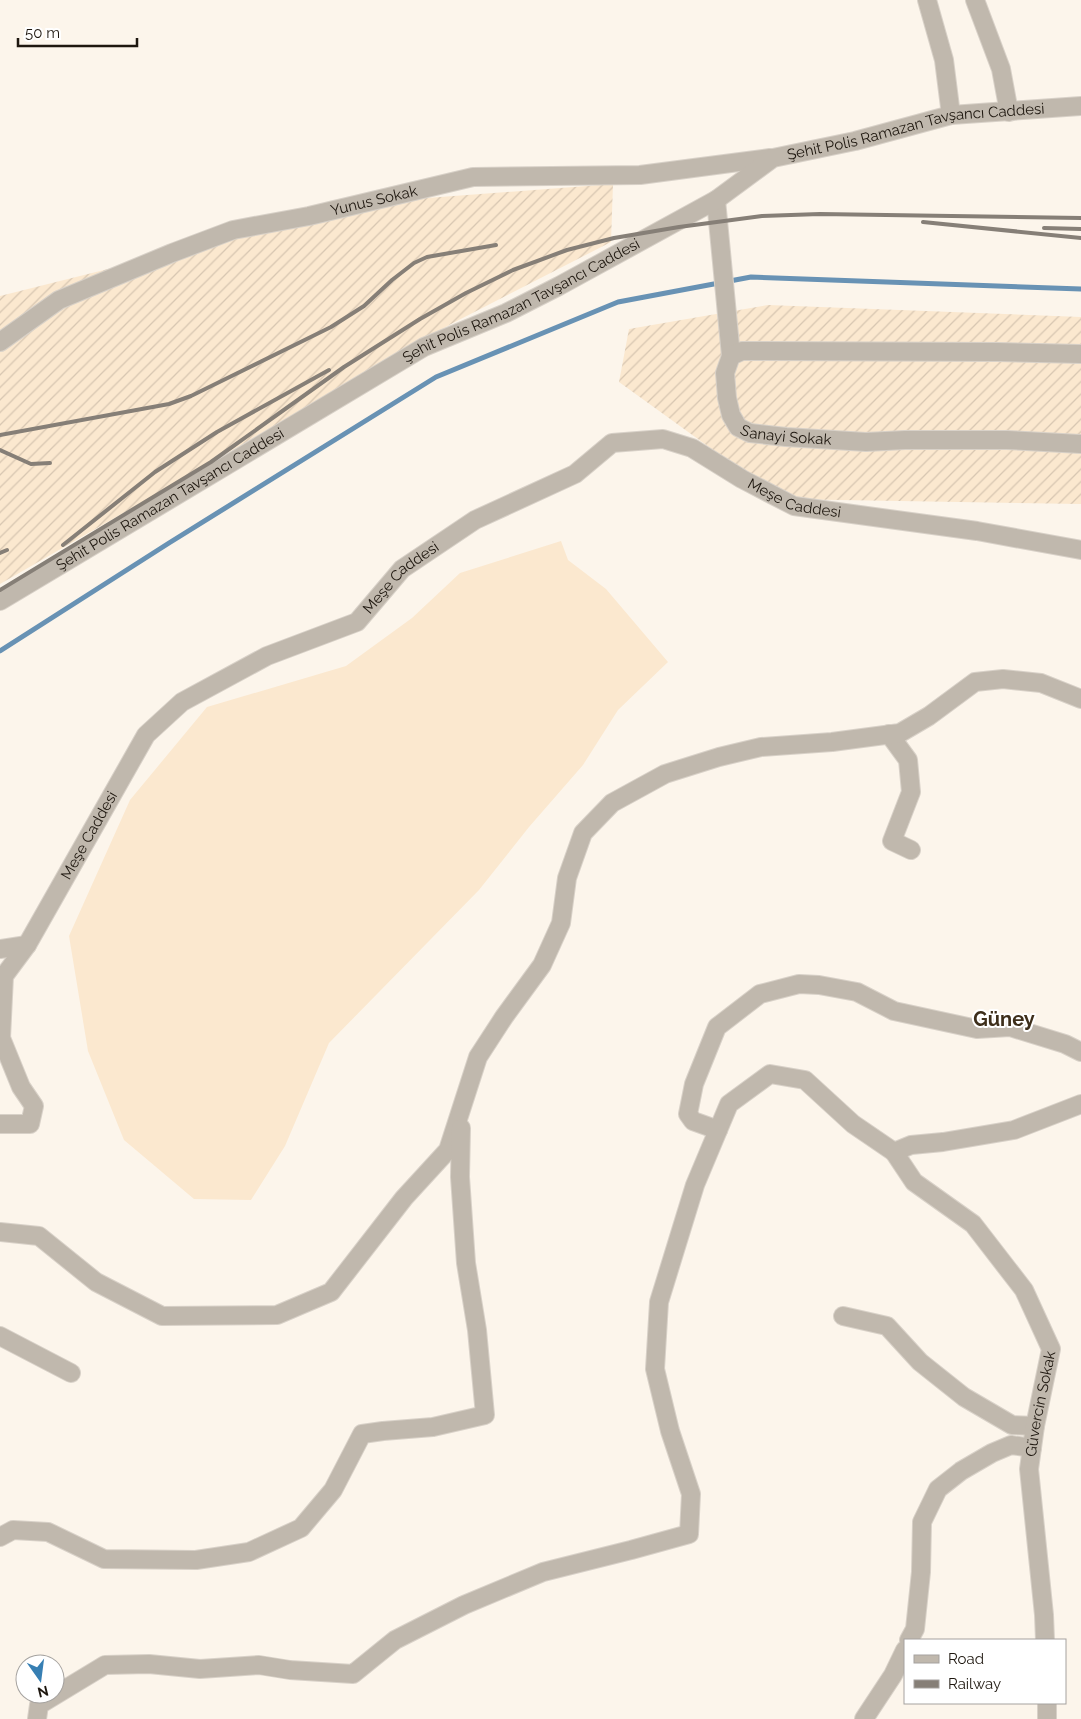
<svg xmlns="http://www.w3.org/2000/svg" width="1081" height="1719" viewBox="0 0 1081 1719" font-family="Raleway,sans-serif">
	<style>
		.built { fill: #fbe8cf }
		.industrial { fill: url(#industrial-furrows) }
		.lines { fill: none; stroke-linecap: round; stroke-linejoin: round }
		.stream { stroke: #6892b4; stroke-width: 5 }
		.minor-casing { stroke: #d8d1c8; stroke-width: 20 }
		.minor { stroke: #c0b8ad; stroke-width: 18 }
		.rail { stroke: #867f77; stroke-width: 4 }
		.labels { text-anchor: middle; dominant-baseline: central; stroke-width: 4; stroke-linejoin: round; paint-order: stroke }
		.street-label { font-size: 15px; fill: #1e170f; stroke: #fff }
		.district-label { font-size: 20px; font-weight: bold; fill: #3d2e1a; stroke: #fff }
	</style>
	<defs>
		<pattern id="industrial-furrows" width="10" height="10" patternUnits="userSpaceOnUse" patternTransform="scale(1.25)"><rect width="10" height="10" fill="#fbe8cf"/><path d="M-1 1l2-2M0 10L10 0M9 11l2-2" fill="none" stroke="#d7c6b1"/></pattern>
	</defs>
	<rect width="100%" height="100%" fill="#fcf5eb"/>
	<path class="built" d="M561 541 568 560 606 589 668 662 618 710 583 765 529 827 479 890 329 1043 285 1146 251 1200 194 1199 124 1140 88 1051 69 936 130 800 207 707 346 666 412 618 460 573Z"/>
	<path class="industrial" d="M613 184 611 242 451 324 0 584V296L172 253 414 199Z
		M768 305 1081 317V504L781 499 619 382 629 329Z"/>
	<g class="lines">
		<path class="stream" d="M0 651 169 543 436 377 618 302 751 277 1081 289"/>
		<g class="minor-casing">
			<g id="minor">
				<path d="M927 0 944 60 951 115"/>
				<path d="M975 0 1001 69 1009 112"/>
				<path d="M716 200 731 356"/>
				<path id="s1" d="M0 342 59 300 172 253 233 230 309 216 473 177 640 175 770 158"/>
				<path id="s2" d="M1081 354 997 352 742 351 731 356 725 373 727 398 731 415 738 427 750 433 786 437 866 442 905 440H1007L1081 444"/>
				<path id="s3" d="M0 601 424 347 506 313 559 286 716 200 773 158 855 141 951 115 1081 106"/>
				<path d="M889 734 908 760 911 792 892 841 911 850"/>
				<path d="M0 949 27 945"/>
				<path id="s4" d="M0 1124H30L34 1106 21 1087 1 1038 4 976 27 945 146 735 182 702 267 656 357 622 402 569 475 520 575 474 612 443 663 439 692 448 742 479 794 506 977 531 1081 550"/>
				<path d="M718 1130 693 1121 688 1114 694 1084 717 1027 760 994 799 984 819 985 857 992 894 1011 977 1029 1010 1027 1065 1044 1081 1052"/>
				<path d="M0 1232 39 1236 96 1282 162 1316 277 1315 331 1292 404 1198 448 1150 478 1057 504 1017 542 965 561 923 567 878 583 833 612 803 665 774 719 757 761 747 832 742 900 733 929 716 975 682 1003 679 1041 683 1081 699"/>
				<path d="M843 1316 887 1326 920 1362 964 1397 1012 1425 1035 1426"/>
				<path d="M0 1336 71 1373"/>
				<path d="M0 1537 13 1530 48 1532 104 1559 196 1560 249 1552 301 1528 333 1490 362 1434 383 1431 433 1427 485 1415 477 1330 466 1263 460 1177 461 1128"/>
				<path d="M909 1640 915 1629 921 1572 922 1522 938 1489 961 1471 992 1453 1011 1445 1032 1448"/>
				<path id="s5" d="M1045 1640 1044 1615 1029 1469 1035 1426 1051 1349 1024 1290 973 1224 914 1182 894 1152 911 1145 943 1142 1014 1130 1081 1104"/>
				<path d="M1047 1703V1719"/>
				<path d="M37 1719 39 1705 105 1665 149 1664 200 1669 259 1665 290 1670 353 1674 395 1640 464 1605 543 1572 631 1550 689 1534 691 1494 670 1431 655 1369 659 1302 695 1185 729 1104 770 1074 805 1080 853 1124 894 1152"/>
				<path d="M864 1719 893 1675 905 1650"/>
			</g>
		</g>
		<use href="#minor" class="minor"/>
		<path class="rail" d="M923 222 1081 238
			M1044 228 1081 229
			M0 435 169 404 191 396 331 327 364 306 392 280 414 263 427 257 496 245
			M0 450 31 464 50 463
			M63 545 155 472 217 432 329 370
			M0 553 7 550
			M0 590 211 462 344 367 420 319 466 293 513 270 567 250 614 238 679 227 762 216 820 214 1081 218"/>
	</g>
	<g class="labels">
		<g class="street-label">
			<text stroke="none"><textPath href="#s3" startOffset="1038">Şehit Polis Ramazan Tavşancı Caddesi</textPath></text>
			<text stroke="none"><textPath href="#s1" startOffset="404">Yunus Sokak</textPath></text>
			<text stroke="none"><textPath href="#s3" startOffset="602">Şehit Polis Ramazan Tavşancı Caddesi</textPath></text>
			<text stroke="none"><textPath href="#s2" startOffset="475">Sanayi Sokak</textPath></text>
			<text stroke="none"><textPath href="#s4" startOffset="1221">Meşe Caddesi</textPath></text>
			<text stroke="none"><textPath href="#s3" startOffset="198">Şehit Polis Ramazan Tavşancı Caddesi</textPath></text>
			<text stroke="none"><textPath href="#s4" startOffset="771">Meşe Caddesi</textPath></text>
			<text stroke="none"><textPath href="#s4" startOffset="351">Meşe Caddesi</textPath></text>
			<text stroke="none"><textPath href="#s5" startOffset="238">Güvercin Sokak</textPath></text>
		</g>
		<g class="district-label">
			<text x="1004" y="1019">Güney</text>
		</g>
	</g>
	<rect x="904" y="1639" width="162" height="65" fill="#ffffff" stroke="#a5a29f"/>
	<rect x="914" y="1655" width="25" height="8" fill="#c0b8ad" stroke="#a5a29f"/>
	<text x="948" y="1664" font-size="15" fill="#1e170f">Road</text>
	<rect x="914" y="1680" width="25" height="8" fill="#867f77" stroke="#a5a29f"/>
	<text x="948" y="1689" font-size="15" fill="#1e170f">Railway</text>
	<g transform="translate(40 1679) rotate(166)"><circle r="24" fill="#ffffff" stroke="#a5a29f"/>
	<path d="M0-4L9 19L0 12L-9 19Z" fill="#377fb3"/>
	<text y="-8" font-size="14" font-weight="bold" text-anchor="middle" fill="#1e170f">N</text>
	</g>
	<path d="M18 38v8h119v-8" fill="none" stroke="#1e170f" stroke-width="2.5"/>
	<text x="25" y="38" font-size="15" fill="#1e170f" stroke="#ffffff" stroke-width="4" paint-order="stroke">50 m</text>
</svg>
